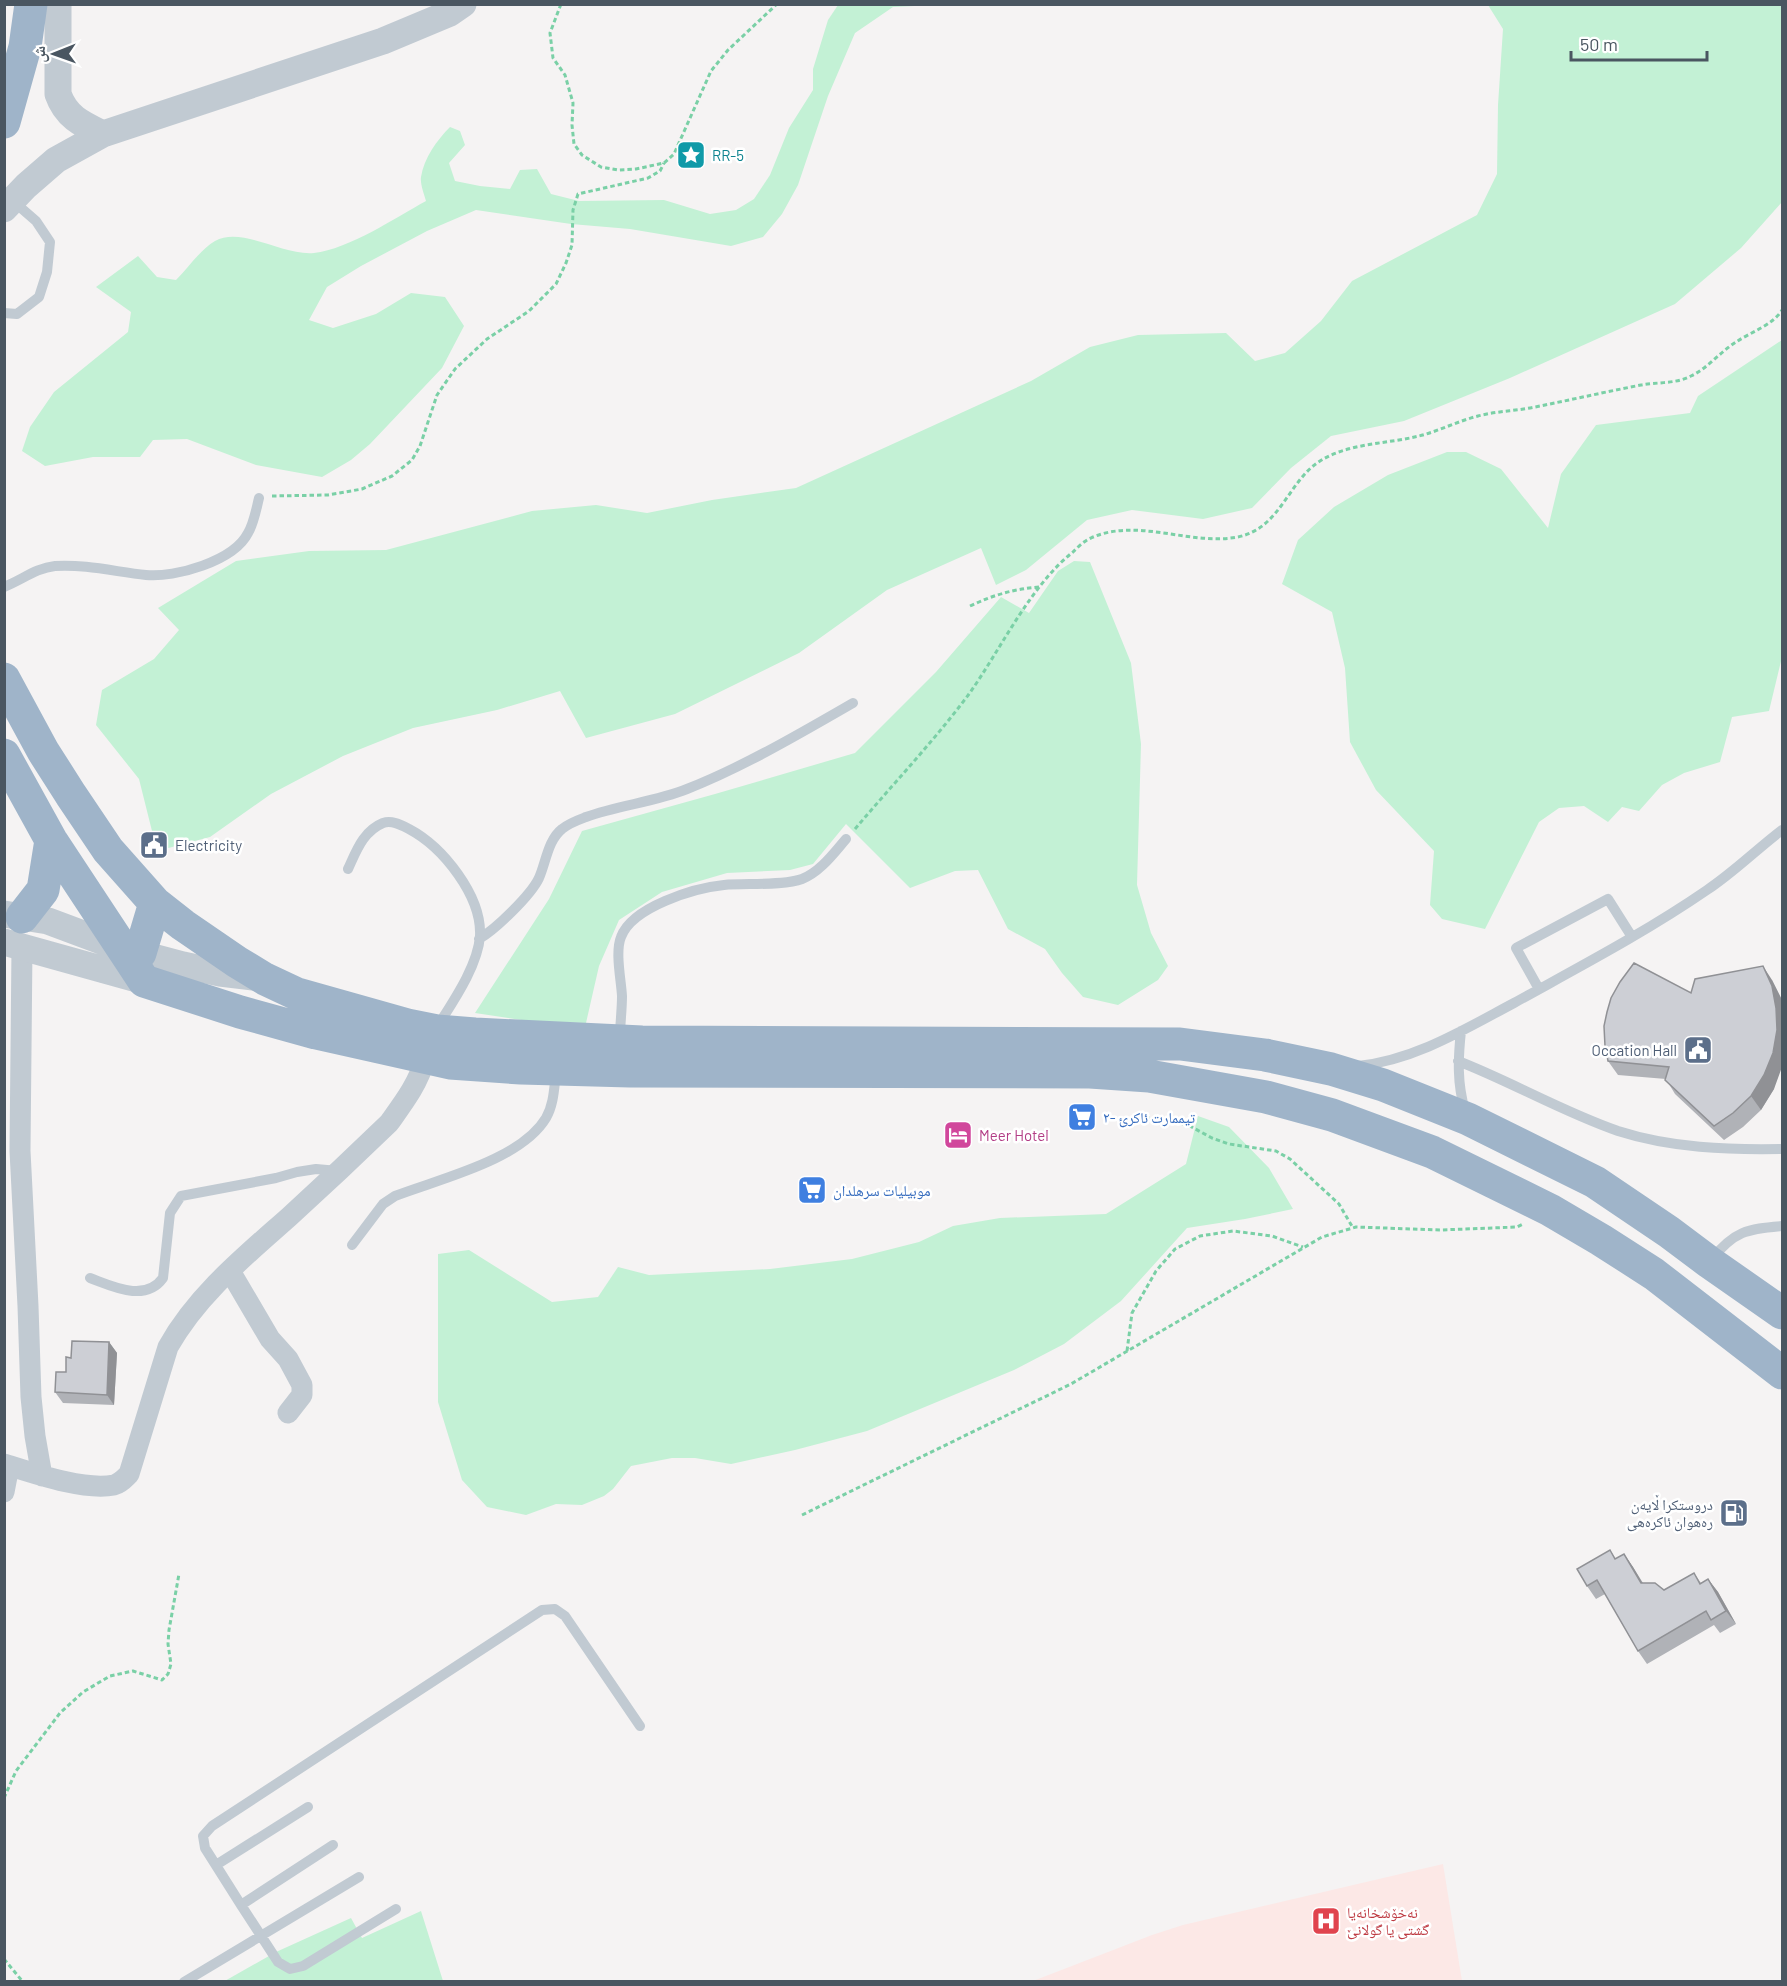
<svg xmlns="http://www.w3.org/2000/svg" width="1787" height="1986" viewBox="0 0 1787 1986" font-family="Barlow,'Noto Naskh Arabic',sans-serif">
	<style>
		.medical { fill: #fce8e6 }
		.green { fill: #c3f1d5 }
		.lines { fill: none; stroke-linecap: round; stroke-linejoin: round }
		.path { stroke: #7ad0a6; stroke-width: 3; stroke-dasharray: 4.5 3; stroke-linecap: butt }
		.service { stroke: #c1cad2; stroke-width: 10 }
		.minor { stroke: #c1cad2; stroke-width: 21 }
		.tertiary { stroke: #c1cad2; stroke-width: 27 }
		.trunk { stroke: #9fb4c9; stroke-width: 33 }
		.wall { fill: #b0b2b7 }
		.shaded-wall { fill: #909195 }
		.building { fill: #cdcfd5; stroke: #909195; stroke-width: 1.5 }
		.labels { text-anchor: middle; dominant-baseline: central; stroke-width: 5; stroke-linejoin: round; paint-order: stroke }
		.culture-label { font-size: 15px; fill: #0d838f; stroke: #fff; text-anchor: start }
		.service-label { font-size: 15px; fill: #4e5e75; stroke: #fff; text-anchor: end }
		.shop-label { font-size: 15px; fill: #366cbe; stroke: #fff; text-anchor: start }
		.hotel-label { font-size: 15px; fill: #b23c85; stroke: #fff; text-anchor: start }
		.health-label { font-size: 15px; fill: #be3a42; stroke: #fff; text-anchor: start }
	</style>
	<rect width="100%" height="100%" fill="#f5f3f3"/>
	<path class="medical" d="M1443 1864 1462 1981H1033L1152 1935 1183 1925Z"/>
	<path class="green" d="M838 5H936L893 7 855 33 828 96 798 185 782 214 763 237 731 246 630 229 571 224 476 210 427 231 361 266 327 287 309 320 333 328 376 314 411 293 445 297 464 326 442 368 370 444 351 460 322 477 256 465 187 439 153 440 140 457H93L45 466 22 451 30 427 54 392 128 332 131 312 96 287 138 256 157 277 176 280C188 268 200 250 215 241 242 226 283 256 314 253 349 249 395 218 426 201 424 194 420 184 421 177 424 158 437 140 450 127L460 131 465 145 449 163 455 181 480 186 510 189 520 170 537 169 551 194 579 201 664 200 710 214 736 210 754 199 770 175 789 128 813 90V69L828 20Z
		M1488 5H1782V202L1741 248 1675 304 1510 378 1404 421 1331 436 1291 468 1252 508 1203 519 1132 510 1087 520 1026 570 996 585 981 548 887 590 799 653 675 714 586 738 560 691 497 710 413 728 343 756 271 794 210 837 157 851 139 779 96 725 102 690 154 659 179 630 158 608 236 561 309 551 386 550 532 511 596 505 647 513 712 500 796 488 1031 381 1090 347 1138 335 1226 333 1255 361 1285 353 1321 321 1352 281 1477 215 1497 174 1498 105 1503 29Z
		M1782 340V657L1769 711 1732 717 1720 762 1684 773 1662 785 1639 811 1622 807 1608 822 1584 806 1559 808 1539 822 1485 929 1442 919 1430 905 1434 851 1376 790 1350 742 1345 668 1332 612 1282 584 1298 540 1334 507 1388 475 1447 452H1466L1501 469 1548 528 1561 474 1596 425 1690 413 1698 396Z
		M1074 561 1090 562 1131 663 1141 744 1137 885 1151 933 1168 966 1158 980 1118 1005 1083 997 1062 973 1045 949 1008 929 978 870 955 871 910 888 846 824 813 864 790 870 727 873 662 892 619 920 599 966 586 1023 535 1022 475 1013 549 899 582 831 715 794 855 753 936 672 1001 597 1029 613 1058 571Z
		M1198 1116 1229 1127 1269 1168 1293 1209 1245 1219 1187 1228 1121 1301 1064 1344 1014 1370 867 1431 795 1450 731 1464 695 1458H672L631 1466 613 1489 604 1496 582 1505 556 1504 526 1515 487 1507 462 1480 438 1402V1254L469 1250 552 1302 598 1297 618 1267 649 1275 770 1269 852 1259 919 1242 953 1226 1000 1218 1106 1214 1186 1164Z
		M421 1911 443 1981 223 1982 276 1952 351 1918 362 1938Z"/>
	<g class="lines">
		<path class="path" d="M561 4 550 33 553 58 565 75 573 103 572 125 574 144 582 155 601 167 618 170 636 169 664 163 674 154 711 71 728 50 777 4
			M272 496 328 495 362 489 392 476 412 460 420 446 437 395 455 369 487 339 529 311 556 284 566 263 572 245 573 210 578 194 648 178 660 171 664 163
			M970 606C993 595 1014 589 1039 587
			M855 829C893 784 934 741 969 694 1001 649 1030 586 1073 552 1078 547 1084 541 1091 538 1137 517 1190 546 1238 537 1281 528 1288 481 1320 461 1348 443 1387 444 1419 436 1439 431 1458 421 1478 416 1497 411 1516 411 1535 407 1570 400 1605 392 1641 385 1657 382 1676 384 1691 376 1708 368 1720 352 1736 342 1751 332 1773 325 1782 310
			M1145 1117 1188 1125 1212 1138 1229 1144 1276 1151 1290 1159 1339 1204 1353 1228
			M1127 1351 1132 1313 1156 1271 1175 1249 1200 1236 1233 1231 1272 1236 1303 1247
			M802 1515 1071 1384 1322 1237 1356 1227 1440 1230 1517 1227 1523 1224
			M4 1798 16 1771 60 1713 83 1692 110 1676 133 1671 162 1680 168 1674 171 1664 168 1644 169 1630 179 1574
			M4 1959 23 1982"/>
		<path class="service" d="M4 313 17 314 39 297 47 272 50 242 36 221 13 201
			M4 587C22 580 36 568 55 566 85 564 117 572 146 575 175 578 234 561 248 533 254 523 256 510 259 498
			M348 869C356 852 363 831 383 823 392 820 401 825 409 829 443 847 482 896 480 936 478 966 452 1003 437 1027
			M479 939C496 929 531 895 539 878 546 862 548 840 562 829 569 823 578 820 586 817 619 805 655 802 687 789 743 767 801 733 853 703
			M1539 989 1516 948 1608 899 1632 937
			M1461 1031C1458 1059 1457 1083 1465 1111
			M620 1038C620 1024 622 1010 622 996 621 979 615 952 621 937 632 907 694 888 724 885 744 883 784 886 802 879 820 872 833 854 846 839
			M1458 1061C1512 1082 1563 1112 1618 1131 1671 1148 1728 1150 1782 1149
			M1358 1066C1415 1060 1465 1029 1514 1003 1579 967 1646 932 1707 890 1734 872 1757 849 1782 830
			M352 1245 383 1204 395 1196C439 1179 521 1160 546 1118 554 1104 554 1088 556 1073
			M1711 1260C1734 1231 1747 1229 1782 1226
			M90 1278C112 1286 145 1303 163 1278L170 1213 181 1196 276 1178 297 1172 316 1169 338 1171
			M216 1865 308 1807
			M241 1905 333 1845
			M396 1909 303 1966 290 1969 278 1962 241 1905 205 1848 203 1836 212 1826 542 1610 555 1609 565 1616 640 1726
			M184 1982 359 1877"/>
		<path class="minor" d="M22 947 20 1151 28 1306 31 1397 35 1436 42 1476
			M230 1271 270 1339 288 1359 302 1385V1395L288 1413
			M4 1464C33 1473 84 1491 114 1485 121 1483 124 1479 129 1474L168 1347C197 1295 245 1256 289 1217 323 1186 356 1155 389 1123 404 1102 418 1084 425 1059
			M4 1492 9 1466"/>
		<path class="tertiary" d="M58 4V94C66 117 82 124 103 134
			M4 209 26 186 56 160 103 134 383 41 450 13 463 4
			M4 914 48 921 123 949 183 965 220 973 261 978
			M4 942 144 981"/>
		<path class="trunk" d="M4 122 25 47 31 4
			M4 679 43 751 71 795 108 850 155 903 183 925 237 962 265 979 297 994 407 1025 437 1031 475 1034 642 1042 1180 1044 1265 1055 1331 1069 1383 1085 1468 1119 1595 1182 1669 1232 1709 1262 1782 1313
			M4 755 51 840 144 981 240 1012 316 1033 450 1063 521 1068 630 1071 1090 1072 1149 1076 1266 1097 1332 1115 1432 1152 1550 1210 1601 1240 1654 1274 1782 1373
			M22 917 43 890 51 840
			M140 953 155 903"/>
	</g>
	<path class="wall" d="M1772 980 1782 1000 1774 1089 1761 1110 1743 1127 1724 1140 1675 1094 1666 1079 1618 1075 1608 1061 1691 993Z
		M109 1342 117 1353 114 1405 63 1403 55 1392 66 1372 71 1358Z
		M1610 1550 1616 1559 1624 1554 1633 1567 1643 1583 1664 1590 1694 1573 1701 1583 1708 1579 1718 1592 1736 1624 1720 1633 1714 1625 1647 1664 1638 1651 1605 1594 1596 1599 1587 1586Z"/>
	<path class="shaded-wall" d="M1763 966 1772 980 1782 1000V1067L1774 1089 1761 1110 1751 1096Z
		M109 1342 117 1353 114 1405 107 1395Z
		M1624 1554 1633 1567 1650 1596 1641 1583Z
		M1708 1579 1718 1592 1736 1624 1726 1611Z"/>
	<path class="building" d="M1634 963 1691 993 1695 979 1763 966 1772 986 1776 1008 1777 1030 1773 1053 1764 1075 1751 1096 1733 1113 1714 1126 1665 1080 1669 1067 1608 1061 1605 1046 1604 1026 1607 1012 1611 998 1620 982Z
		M72 1341 109 1342 107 1395 55 1392 56 1372H66V1357L71 1358Z
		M1610 1550 1615 1559 1624 1554 1641 1583H1655L1664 1590 1694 1573 1700 1584 1708 1579 1726 1611 1711 1620 1706 1611 1638 1651 1597 1580 1587 1586 1577 1569Z"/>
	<defs>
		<g id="sight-square" transform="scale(1.5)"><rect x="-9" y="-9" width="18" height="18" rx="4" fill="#0f9aa8" stroke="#fff"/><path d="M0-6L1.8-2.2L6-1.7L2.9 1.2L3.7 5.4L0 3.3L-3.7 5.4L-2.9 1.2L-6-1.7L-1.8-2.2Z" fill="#fff"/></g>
		<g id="civic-square" transform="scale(1.5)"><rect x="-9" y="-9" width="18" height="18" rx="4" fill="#5c6f8a" stroke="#fff"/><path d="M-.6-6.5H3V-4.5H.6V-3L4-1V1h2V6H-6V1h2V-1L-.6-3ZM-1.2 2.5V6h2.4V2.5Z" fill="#fff"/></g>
		<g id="supermarket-square" transform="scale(1.5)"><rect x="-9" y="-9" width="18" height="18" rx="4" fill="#3f7fe0" stroke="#fff"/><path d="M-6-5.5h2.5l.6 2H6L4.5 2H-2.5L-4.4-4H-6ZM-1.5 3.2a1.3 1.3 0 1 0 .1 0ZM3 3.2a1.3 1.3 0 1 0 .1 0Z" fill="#fff"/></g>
		<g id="hotel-square" transform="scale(1.5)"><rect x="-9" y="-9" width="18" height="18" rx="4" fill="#d1479c" stroke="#fff"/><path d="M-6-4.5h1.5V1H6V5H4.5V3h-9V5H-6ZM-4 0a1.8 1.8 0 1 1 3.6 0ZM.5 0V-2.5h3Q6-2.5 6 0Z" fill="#fff"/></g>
		<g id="fuel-square" transform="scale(1.5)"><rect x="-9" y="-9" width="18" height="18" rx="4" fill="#5c6f8a" stroke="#fff"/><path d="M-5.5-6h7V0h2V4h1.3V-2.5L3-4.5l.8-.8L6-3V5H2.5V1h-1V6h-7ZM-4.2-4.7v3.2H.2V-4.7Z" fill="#fff"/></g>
		<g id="hospital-square" transform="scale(1.5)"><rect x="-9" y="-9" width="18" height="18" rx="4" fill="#e0444e" stroke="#fff"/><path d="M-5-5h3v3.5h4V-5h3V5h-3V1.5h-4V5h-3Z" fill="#fff"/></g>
	</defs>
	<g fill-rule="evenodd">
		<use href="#sight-square" x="691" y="155"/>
		<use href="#civic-square" x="154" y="845"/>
		<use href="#civic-square" x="1698" y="1050"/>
		<use href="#supermarket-square" x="1082" y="1117"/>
		<use href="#hotel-square" x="958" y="1135"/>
		<use href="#supermarket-square" x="812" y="1190"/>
		<use href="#fuel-square" x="1734" y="1513"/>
		<use href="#hospital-square" x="1326" y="1921"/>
	</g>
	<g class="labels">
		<g class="culture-label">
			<text x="712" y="155">RR-5</text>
		</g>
		<g class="service-label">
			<text x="175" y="845" text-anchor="start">Electricity</text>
			<text x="1677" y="1050">Occation Hall</text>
			<text x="1713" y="1504">دروستكرا ڵایەن<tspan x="1713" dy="17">رەهوان ئاكرەهی</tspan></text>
		</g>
		<g class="shop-label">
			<text x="1103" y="1117">تيممارت ئاكرئ -٢</text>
			<text x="833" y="1190">موبيليات سرهلدان</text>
		</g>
		<g class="hotel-label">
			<text x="979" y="1135">Meer Hotel</text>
		</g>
		<g class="health-label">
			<text x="1347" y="1912">نەخۆشخانەیا<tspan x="1347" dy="17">گشتی یا گولانێ</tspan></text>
		</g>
	</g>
	<rect width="1787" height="1986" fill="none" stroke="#4a5661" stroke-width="12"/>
	<g transform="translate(54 54) rotate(269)" stroke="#ffffff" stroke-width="4.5" paint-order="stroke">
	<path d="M0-4.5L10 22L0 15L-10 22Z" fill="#4a5661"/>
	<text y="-9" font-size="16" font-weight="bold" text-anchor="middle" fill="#4a5661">ش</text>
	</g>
	<path d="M1571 51v9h136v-9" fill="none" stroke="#4a5661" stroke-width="3"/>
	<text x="1580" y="51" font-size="18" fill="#4a5661" stroke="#ffffff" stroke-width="4.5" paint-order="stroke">50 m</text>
</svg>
